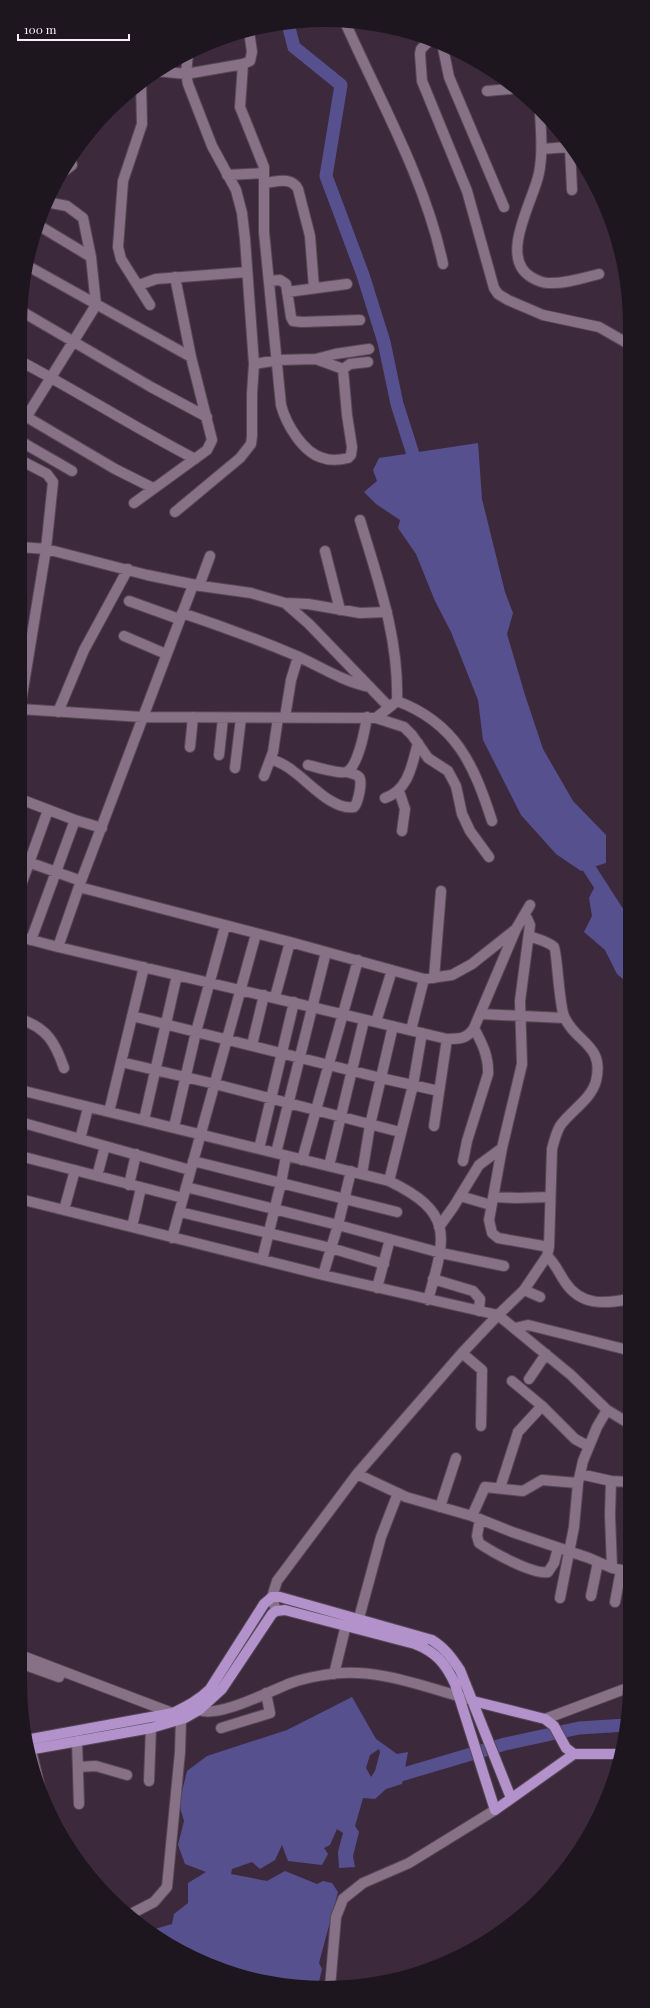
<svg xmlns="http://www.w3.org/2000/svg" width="650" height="2008" viewBox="0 0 650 2008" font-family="'Playfair Display',serif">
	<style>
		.water { fill: #57508f; fill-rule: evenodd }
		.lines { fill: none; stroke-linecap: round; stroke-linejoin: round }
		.river { stroke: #57508f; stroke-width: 13 }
		.minor-casing { stroke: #564756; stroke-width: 12 }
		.major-casing { stroke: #564756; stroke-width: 12 }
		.minor { stroke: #867186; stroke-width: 10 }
		.major { stroke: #b392cc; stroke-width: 10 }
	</style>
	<rect width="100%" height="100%" fill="#3c2a3c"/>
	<path class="water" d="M478 443 482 499 505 592 513 613 507 634 525 695 543 749 573 801 606 835V863L581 871 556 854 521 815 483 740 478 700 451 632 435 601 416 554 398 528 400 520 376 504 364 492 377 481 373 470 379 458Z
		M595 886 612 892 617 906 629 910V984L617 974 605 950 584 932 592 916 589 898Z
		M352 1697 376 1739 397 1754 408 1752 402 1784 386 1789 375 1799 363 1798 355 1826 359 1832 353 1856 355 1867 339 1868 338 1852 343 1833 337 1829 330 1845 324 1848 328 1854 322 1865 288 1861 282 1845 275 1860 260 1869 252 1862 232 1869 231 1874 267 1881 285 1871 317 1884 323 1881 332 1883 338 1892 319 1963 322 1969 318 1986 285 1985 190 1956 153 1933 155 1929 172 1924 174 1914 188 1903V1883L206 1872 185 1864 178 1845 184 1821 179 1804 187 1771 207 1756 287 1730ZM379 1749 380 1752 375 1771 371 1777 366 1768 370 1755Z"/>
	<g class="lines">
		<path class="river" d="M288 24 294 47 341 85 326 176 363 275 384 342 397 404 418 470
			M580 854 629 930
			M387 1779 505 1744 579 1728 626 1725"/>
		<g class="minor-casing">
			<path id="minor" d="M345 22C380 101 425 179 443 264
				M428 42 421 49 420 54 422 81 467 191 494 288 498 294 508 300 543 315 599 327 627 343
				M208 43 213 42
				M443 48 449 77 504 207
				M243 64 240 107 264 167V232L281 405C286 424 303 453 323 458 331 461 340 460 348 458L351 455 352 447 347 415 343 369
				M156 71 186 74 243 64 250 61 252 52 249 31
				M141 83 142 124 123 181 118 247 121 259 150 305
				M487 91 511 89
				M540 112C541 132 543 153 539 173 534 200 498 257 531 277 536 280 542 283 548 283 565 284 583 278 599 274
				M570 148 572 190
				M542 149 569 147
				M63 172 72 165 70 157
				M227 175 264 173
				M264 183C276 182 291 176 298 189L310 236 314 288
				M38 225 91 257
				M26 265 191 357
				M269 281 280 280 286 284 291 317 293 321 302 322 360 320
				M139 285 156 279 247 272
				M287 292 347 284
				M21 311 151 387 207 417
				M316 359 343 369 350 364 368 362
				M20 361C79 392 135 428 195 459
				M254 364 278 360 316 359 335 354 369 349
				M20 413 115 469 153 488
				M27 416 96 305 91 257 83 218 67 206 46 202
				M20 441 72 471
				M20 460 47 474 53 482 46 549 20 708
				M134 503 207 450 212 440 191 357 175 277
				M175 512 240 458 251 444 252 436V394L254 364 245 239 242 213 236 190 212 146 188 84 186 74 188 54
				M360 520C378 580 399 638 397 701
				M20 547 46 549 147 575 201 586 251 593 285 603 309 624 389 707
				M325 551 340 610
				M193 585 81 881 58 947C188 977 317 1009 447 1039 459 1039 467 1039 474 1028L516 929 530 905
				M199 586 210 556
				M129 601 179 619
				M285 603 308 604 360 613 387 612
				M182 613C221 626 259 640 297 656 321 667 344 682 370 687
				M124 636 166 654
				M397 701C456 723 474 765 492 821
				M20 709 142 717 376 718 397 701
				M58 712 84 650 128 569
				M285 717 291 680 298 657
				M376 718 404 727 412 735 428 758 448 771 456 786 462 814 470 831 489 857
				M190 747 193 717
				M219 755 223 718
				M271 759C279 762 286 765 293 771 309 782 333 811 354 807 358 803 363 781 359 777 356 774 350 773 347 772
				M308 765C316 767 339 774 346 772 358 768 365 729 367 717
				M235 768 241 718
				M264 776 273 752 278 718
				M399 791 405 809 402 831
				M385 798C409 790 412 764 418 743
				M20 799 75 820
				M20 859 81 881
				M79 887 290 942 424 979 452 975 472 964 516 929
				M20 888 48 810
				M525 914 530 925 520 1001 522 1064 502 1148 489 1220 492 1233 498 1238 549 1247
				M20 937 58 947
				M31 940 75 820 102 828
				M434 978 441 891
				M275 997 290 942
				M481 1014 564 1018
				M132 1016 381 1078 439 1091
				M20 1019C47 1028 55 1042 64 1068
				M376 1022 392 970
				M411 1030 424 979
				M252 1045 264 995
				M121 1062 215 1084 400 1132
				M20 1090 389 1181C456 1213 445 1238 428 1300
				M109 1112 144 967
				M144 1120 177 975
				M20 1122 190 1170
				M434 1126 447 1039
				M174 1127 196 1032 225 926
				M80 1139 88 1108
				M259 1149 294 1002
				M276 1153 326 952
				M20 1156 183 1198
				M302 1160 358 960
				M193 1161 397 1212
				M463 1161 467 1141 488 1074C489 1057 482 1043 474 1028
				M329 1166 364 1020
				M362 1174 370 1125 393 1026
				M97 1176 105 1146
				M389 1181 413 1085 422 1033
				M129 1185 136 1154
				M186 1187 338 1225 441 1253 504 1266
				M460 1196 491 1205
				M493 1197 517 1198 550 1197
				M20 1199 323 1275 498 1315 571 1375 607 1410 630 1424
				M64 1210 75 1170
				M180 1212 331 1248 384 1264
				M132 1227 141 1188
				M439 1227 454 1206 479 1165 502 1148
				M172 1238 256 934
				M547 1256C555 1263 559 1273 565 1282 581 1306 604 1304 629 1299
				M262 1260 281 1183 286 1156
				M323 1275 338 1225 351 1171
				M433 1279 473 1291 480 1299 479 1311
				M377 1288 390 1239
				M524 1290 540 1297
				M515 1328 528 1325 628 1350
				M462 1353 482 1370 481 1426
				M529 1379 546 1354
				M512 1381 542 1406 575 1439 588 1446
				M357 1474 406 1497 472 1516 512 1532 589 1558 612 1568 630 1572
				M580 1474 611 1481 630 1482
				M611 1481 610 1515 612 1568
				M500 1488 518 1432 542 1406
				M440 1507 456 1458
				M472 1516 485 1487 523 1491 542 1480 578 1483
				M480 1519 477 1536 479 1543C492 1552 533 1575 548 1572L554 1563 558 1548
				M591 1596 598 1562
				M560 1598 574 1527 578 1483 583 1461 597 1427 607 1410
				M615 1602 621 1570
				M276 1611 272 1597 277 1581 357 1474 462 1353 498 1315 524 1290 547 1256 549 1247 552 1149C554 1141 556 1133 560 1126 570 1111 591 1100 596 1081 605 1044 575 1043 564 1016 559 1004 557 951 554 947 548 941 537 939 529 936
				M359 1618 381 1537 398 1493
				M20 1655 175 1714
				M20 1663 59 1677
				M334 1674 346 1625
				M199 1710C219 1718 270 1691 291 1683 301 1679 313 1677 324 1675 375 1666 424 1687 472 1700
				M545 1719 630 1687
				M221 1728 270 1713 266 1693
				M77 1741 79 1804
				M31 1750 43 1800
				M78 1767 96 1766 127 1775
				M149 1781 151 1728
				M129 1915 154 1902 167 1887 180 1752 181 1719
				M330 1987 336 1917 343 1899 363 1883 409 1863 495 1810"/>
		</g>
		<g class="major-casing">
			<path id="major" d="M473 1701 545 1719 554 1726 566 1748 574 1754H621
				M26 1740 173 1713C187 1706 199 1700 210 1689L264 1604 272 1597H280L432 1640C445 1648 452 1658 460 1670L511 1798
				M28 1750 151 1728 185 1718 199 1710 222 1689 272 1614 276 1611 285 1610 415 1644C436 1652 446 1664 455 1684L495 1810 574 1754"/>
		</g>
		<use href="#minor" class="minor"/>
		<use href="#major" class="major"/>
	</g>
	<path d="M0 0H650V2008H0ZM325 27H325A298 298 0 0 1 623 325V1683A298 298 0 0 1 325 1981H325A298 298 0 0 1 27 1683V325A298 298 0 0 1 325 27Z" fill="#1e161e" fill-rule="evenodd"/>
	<path d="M18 34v6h111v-6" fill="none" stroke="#f9edf9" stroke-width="2"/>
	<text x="24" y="34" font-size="12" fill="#f9edf9" stroke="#1e161e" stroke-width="3" paint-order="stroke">100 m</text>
</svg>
